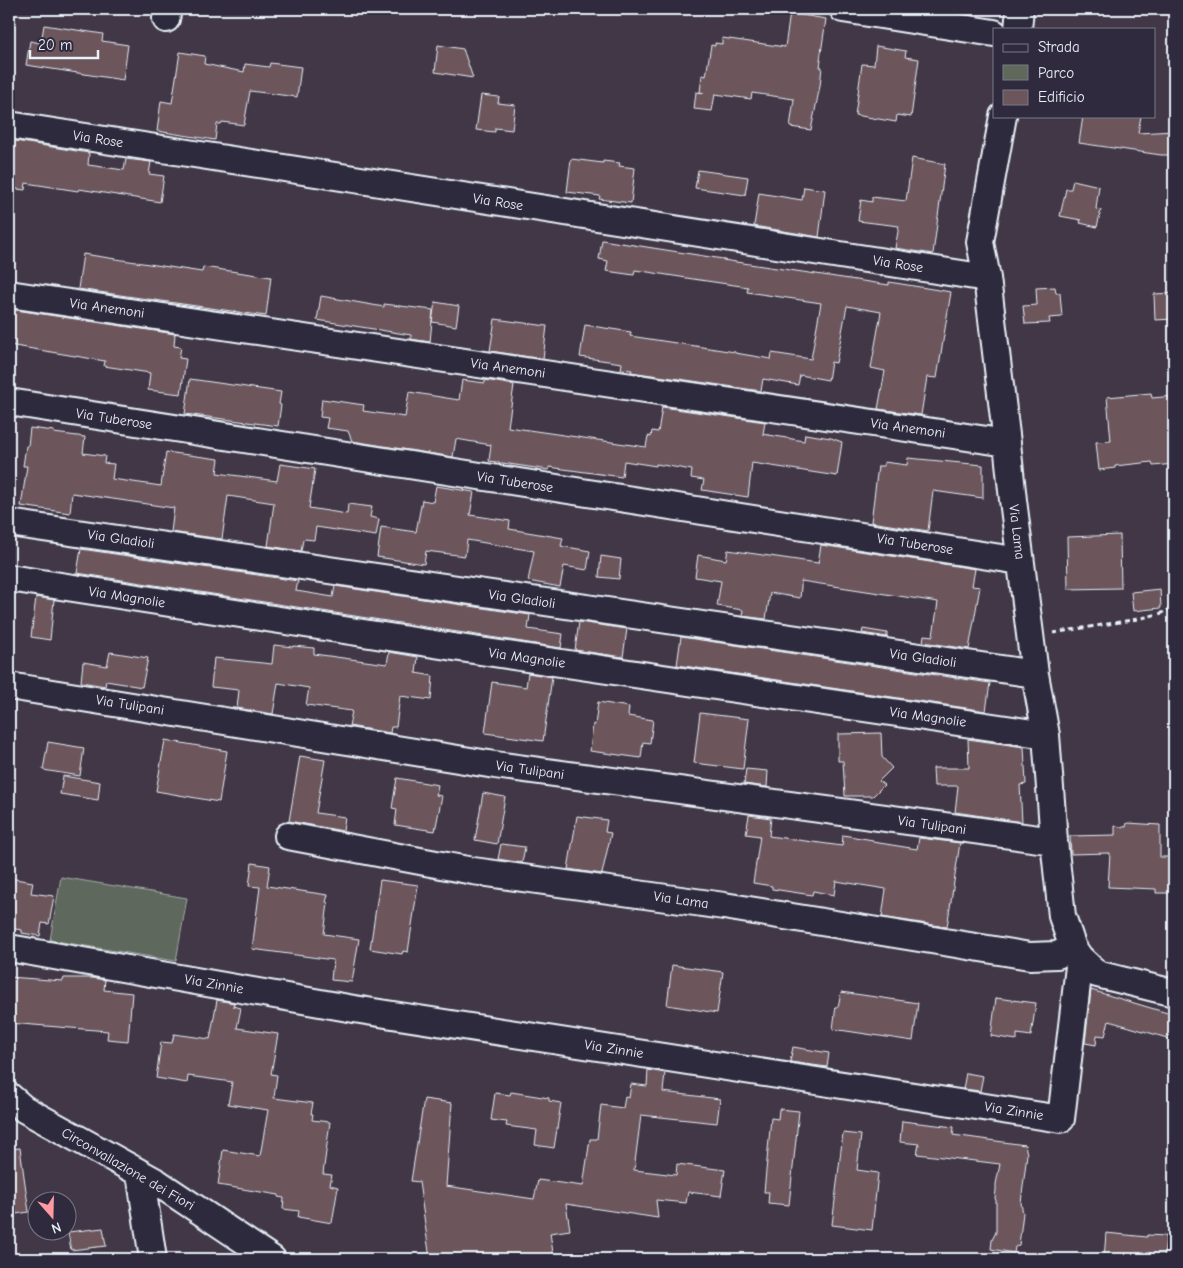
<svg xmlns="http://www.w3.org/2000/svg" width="1183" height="1268" viewBox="0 0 1183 1268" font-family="'Comic Neue',sans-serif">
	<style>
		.green { fill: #5f685b; stroke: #a4acaa }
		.building { fill: #6c565b; stroke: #e8f1f8 }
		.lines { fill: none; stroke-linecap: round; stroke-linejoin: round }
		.minor-casing { stroke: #e8f1f8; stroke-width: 30 }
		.path { stroke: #e8f1f8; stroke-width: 3; stroke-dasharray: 5 4; stroke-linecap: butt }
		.minor { stroke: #2f2a3d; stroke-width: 26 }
		.labels { text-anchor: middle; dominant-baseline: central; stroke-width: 5; stroke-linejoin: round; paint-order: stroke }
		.street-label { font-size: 14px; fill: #e8f1f8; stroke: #2f2a3d }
	</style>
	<rect width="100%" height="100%" fill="#413746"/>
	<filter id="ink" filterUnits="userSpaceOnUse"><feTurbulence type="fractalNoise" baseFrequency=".02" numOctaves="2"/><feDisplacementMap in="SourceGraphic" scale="10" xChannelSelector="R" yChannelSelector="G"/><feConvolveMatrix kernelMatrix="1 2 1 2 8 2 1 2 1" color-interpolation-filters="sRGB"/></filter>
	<g filter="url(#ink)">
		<path class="green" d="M61 877 187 898 176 961 50 940Z"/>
		<path class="building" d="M790 13 826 19 820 60H821L820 67H822L820 86 811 130 790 127 794 99 752 93 751 99 715 94 712 111 694 109 696 92 704 93 700 92 702 75 706 76 711 45 715 46V43L722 44V38L785 47Z
			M44 25 103 34 102 41 128 45 123 80 26 65 30 41 41 43Z
			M438 45 463 49 473 78 435 72Z
			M876 46 906 51 905 57 919 59 911 117 897 115 896 122 855 115 862 64 874 65Z
			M180 52 205 56 204 64 244 72 245 64 269 67 270 63 301 67 297 97 250 91 244 125 222 122 221 124H217L215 140 157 131 161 101 172 103Z
			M481 95 499 97 498 103 515 105 512 130 495 128V132L476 130Z
			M1083 116H1141L1138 133 1174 131V155H1161L1079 143Z
			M9 140 89 153 88 165 124 170 126 159 151 162 149 174 164 176 160 202 79 189 78 191 26 183 25 190 9 188Z
			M912 158 945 164 933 254 895 248 899 226 858 221 861 200 872 202V197L906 201Z
			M571 159 603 163V161L620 163 619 166 635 168 631 203 599 199 600 196 567 192Z
			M698 170 748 177 745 195 695 188Z
			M1073 180 1099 186 1096 209 1101 210 1097 227 1080 223 1081 220 1060 216 1066 189H1071Z
			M804 187 825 190 819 237 754 226 759 193 802 200Z
			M602 240 723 259V260L889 285V282L951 292 937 378 927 377 921 415 878 409 885 371 871 368 881 312 847 306 836 363 831 362 828 380 800 375 798 385 763 379 761 391 631 372 632 370 621 369 622 363 580 357 585 325 631 332 630 336 702 347 735 352V353L771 359 772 353 811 359 821 303 747 292 748 287 693 279 635 270 634 275 606 271 608 261 599 259Z
			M83 254 202 272 203 267 271 277 266 316 78 289Z
			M1055 287 1056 293H1060L1062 317 1049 318 1050 323 1025 324 1023 306 1037 305 1036 288Z
			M1174 293V319L1155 320 1154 294Z
			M321 296 384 307V304L433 310 430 342 411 339V335L317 320Z
			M435 302 459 306 456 326 432 322Z
			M9 309 175 334 174 346 181 347 179 358 186 359 181 394 148 390 150 373 104 366 105 361 9 345Z
			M495 319 547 326 543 359 490 351Z
			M190 379 281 392 279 404 281 405 278 426 185 414Z
			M462 380 485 383V380L514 385 508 427 646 447 648 436 651 437 652 431 658 432 662 407 765 422 763 434 804 441 805 434 831 438 842 442 837 476 752 463 748 497 702 490 704 480 691 478 692 470 656 464V466L624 461 622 477 549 467V470L489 461 491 445 456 439 453 457 352 441 348 431 326 428 328 418 320 417 322 399 364 405 363 411 405 417 409 392 459 400Z
			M1151 393 1152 398 1174 396V464L1153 466 1152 462 1115 466V468L1099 470 1096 442 1111 441 1107 397Z
			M30 428 54 431V433L85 437 83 453 105 456 104 463 114 464 112 479 161 486 166 452 219 459 217 473 277 481 280 464 315 469 309 508 347 514 348 504 372 507 370 517 379 519 376 536 316 527 314 540 304 539 303 540 301 551 268 546 274 503 228 496 222 539 171 532 174 508 72 493 70 513 21 506 27 466H23L26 446H28Z
			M908 458 983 465V498L933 491 928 531 871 522 878 466H884V462L907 465Z
			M436 486 474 492 470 515 510 521 509 529 563 538 561 546 590 551 587 570 564 566 560 587 528 581 534 551 467 540 465 556 426 551 424 564 377 557 381 527 416 532 422 500 433 502Z
			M1120 535 1121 588 1068 589 1067 537Z
			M821 545 975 569 972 586 980 587 969 649 923 642 924 635 933 636 938 602 801 581V587L800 598 770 593 766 619 742 616 743 610 717 606 721 581 695 577 698 555 726 560 728 550 818 563Z
			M81 549 298 581 296 591 333 597 335 586 530 615 528 629 563 634 561 648 77 573Z
			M601 556 621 559 619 579 599 577Z
			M1160 589 1161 608 1133 611 1131 592Z
			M36 597 54 600 50 640 31 637Z
			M579 622 627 629 623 657 575 650Z
			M863 629 887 633V637L862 633Z
			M681 637 990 683 986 711 677 665Z
			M274 645 293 647V646L314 648V654L387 664 389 652 418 657 416 673 433 676 431 700 400 696 396 727H391L390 733 349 726 352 711 306 705 309 688 278 683 273 714 237 708 239 690 211 687 214 658 272 664Z
			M110 652 148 658 142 687 106 681 105 686 81 682 83 662 107 666Z
			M528 673 552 677 543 741 485 733 492 682 526 687Z
			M598 702 629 707 628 716 653 720 650 743 643 742 641 758 590 751 593 724 595 725Z
			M700 713 749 719 743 769 694 763Z
			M881 733 882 757 892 768 879 781 884 785 873 796H845L843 761H838V734Z
			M968 739 1024 747 1026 784 1020 785 1022 822 955 812 958 786H934L933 768H969Z
			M165 740 227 751 219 802 156 791Z
			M48 742 84 748 80 776 43 770Z
			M300 756 325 760 316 813 345 817 343 831 289 821Z
			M746 769 768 771 767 787 744 784Z
			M63 776 100 782 98 800 60 794Z
			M397 778 438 785 436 795 442 796 435 831 395 825 397 809 392 808Z
			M483 793 505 797 497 844 475 840Z
			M749 815 771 818 769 836 842 846 843 835 873 840V842L917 849 919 838 960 843 947 927 882 917 886 889 836 881 834 895 813 891 812 895 772 889V886L753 883 760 836 746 834Z
			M577 816 607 820 605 832 611 833 602 874 568 869Z
			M1127 823 1160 825V857H1174V893H1156V889L1108 887 1110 853 1071 854 1070 836 1115 835V826L1126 827Z
			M501 844 525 847 522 863 498 859Z
			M252 863 270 866 267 886 328 895 326 902 328 903 324 934 359 939 352 982 331 980 333 960 252 949 260 887 249 886Z
			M9 878 33 882 31 893 54 896 49 924 42 923 40 936 22 933V930L9 928Z
			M380 880 418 885 408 952 403 951 402 954 370 949Z
			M672 965 723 972 717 1013 667 1005Z
			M9 977 63 981 64 978H93L105 980 104 990 132 993 128 1041 107 1039 108 1031 9 1023Z
			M1091 990 1174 1015V1040L1109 1021 1105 1036 1097 1035 1096 1045 1085 1043Z
			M841 992 918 1003 913 1041 833 1029 836 1006 838 1007Z
			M996 998 1036 1003 1031 1036 1017 1034V1040L991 1036Z
			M217 1000 234 1003 233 1006 241 1008 237 1028 278 1034 271 1074 277 1075 274 1098 313 1103 311 1114H313L312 1120 330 1122 323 1174 332 1175 330 1185 338 1187 332 1223 298 1217 299 1211 283 1209 284 1198 278 1197 279 1195 218 1185 223 1150 260 1156 268 1110 228 1104 232 1082 188 1076 187 1083 156 1078 161 1042 172 1043 174 1034 210 1039Z
			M793 1047 829 1053 827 1067 790 1062Z
			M648 1070 665 1073 663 1092 720 1099 717 1123 641 1115 634 1170 676 1175 677 1164 725 1170 721 1196 688 1192 686 1203 656 1200 658 1218 566 1204 570 1230 550 1233 554 1259H430L419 1182 411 1181 424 1099 452 1103 446 1186 534 1199 538 1180 583 1186 590 1139H597L601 1105 623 1108 625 1097 629 1098 631 1084 647 1086Z
			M966 1073 983 1076 980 1091 963 1089Z
			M511 1092 549 1098V1101L561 1103 554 1148 535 1145 537 1130 506 1126 507 1122 491 1120 495 1093 510 1095Z
			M779 1109 799 1111 789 1205 768 1203 769 1192H764L771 1118 778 1119Z
			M902 1121 954 1127 953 1135 1025 1145 1027 1154 1021 1203 1023 1213 1019 1245 1015 1247 1014 1253 991 1249 992 1240 996 1232V1200L995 1199 996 1190V1184L1000 1164 917 1154 919 1144 900 1142Z
			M843 1133 861 1135 857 1170 878 1173 872 1230 832 1225Z
			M20 1148 29 1212 9 1215V1149Z
			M103 1228 106 1246 71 1250 68 1232Z
			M1106 1233 1147 1237V1235L1166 1236 1164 1259H1104Z"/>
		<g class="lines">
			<g class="minor-casing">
				<path id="minor" d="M843 9 994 33
					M166 19 168 9
					M1018 29 1020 9
					M1003 116 980 242 987 278 1007 443 1013 500 1035 674 1046 735 1054 841 1062 916 1073 948 1080 958 1097 974 1174 993
					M9 125 987 278
					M9 294 1007 443
					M9 402 1020 561
					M9 523 1035 674
					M9 578 460 648 1046 735
					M9 686 495 765 1054 841
					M288 836 473 871 724 906 1030 956 1057 955 1073 948
					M9 948 354 1009 1061 1119 1080 958
					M9 1096 24 1109 158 1183 272 1259
					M140 1173 153 1259"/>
			</g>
			<path class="path" d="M1053 633 1138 619 1166 612 1174 604"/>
			<use href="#minor" class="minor"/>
		</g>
	</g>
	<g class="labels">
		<g class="street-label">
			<text transform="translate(98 139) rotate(9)">Via Rose</text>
			<text transform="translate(498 202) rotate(9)">Via Rose</text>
			<text transform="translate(898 264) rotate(9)">Via Rose</text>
			<text transform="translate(107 308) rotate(8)">Via Anemoni</text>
			<text transform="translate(508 368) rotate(8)">Via Anemoni</text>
			<text transform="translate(114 419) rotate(9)">Via Tuberose</text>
			<text transform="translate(908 428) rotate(8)">Via Anemoni</text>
			<text transform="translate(515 482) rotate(9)">Via Tuberose</text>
			<text transform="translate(1017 532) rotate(83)">Via Lama</text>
			<text transform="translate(121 539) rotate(8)">Via Gladioli</text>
			<text transform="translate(915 544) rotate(9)">Via Tuberose</text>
			<text transform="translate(127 597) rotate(9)">Via Magnolie</text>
			<text transform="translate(522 599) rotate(8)">Via Gladioli</text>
			<text transform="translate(527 658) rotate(8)">Via Magnolie</text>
			<text transform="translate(923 658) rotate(8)">Via Gladioli</text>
			<text transform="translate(130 705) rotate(9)">Via Tulipani</text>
			<text transform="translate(928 717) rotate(8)">Via Magnolie</text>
			<text transform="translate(530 770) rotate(8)">Via Tulipani</text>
			<text transform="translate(932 825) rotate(8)">Via Tulipani</text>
			<text transform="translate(681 900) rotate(8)">Via Lama</text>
			<text transform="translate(214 984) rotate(10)">Via Zinnie</text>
			<text transform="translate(614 1049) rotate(9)">Via Zinnie</text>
			<text transform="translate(1014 1111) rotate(9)">Via Zinnie</text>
			<text transform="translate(128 1169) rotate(30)">Circonvallazione dei Fiori</text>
		</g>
	</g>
	<rect width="1183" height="1268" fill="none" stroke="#2f2a3d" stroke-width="30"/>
	<rect x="15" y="15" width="1153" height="1238" fill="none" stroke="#e8f1f8" stroke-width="2" filter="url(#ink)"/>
	<rect x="993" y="28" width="162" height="90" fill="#2f2a3d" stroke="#797a88"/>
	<rect x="1003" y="44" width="25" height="8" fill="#2f2a3d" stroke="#797a88"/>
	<text x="1038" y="52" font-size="15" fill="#e8f1f8">Strada</text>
	<rect x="1003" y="65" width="25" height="15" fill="#5f685b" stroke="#797a88"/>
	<text x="1038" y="78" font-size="15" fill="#e8f1f8">Parco</text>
	<rect x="1003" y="90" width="25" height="15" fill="#6c565b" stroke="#797a88"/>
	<text x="1038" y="102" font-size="15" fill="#e8f1f8">Edificio</text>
	<g transform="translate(52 1216) rotate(160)"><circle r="24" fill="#2f2a3d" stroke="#797a88"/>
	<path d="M0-4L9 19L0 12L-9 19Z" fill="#ff9aa2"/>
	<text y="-8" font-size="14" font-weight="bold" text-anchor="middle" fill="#e8f1f8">N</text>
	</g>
	<path d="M30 50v8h68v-8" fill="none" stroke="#e8f1f8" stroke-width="2.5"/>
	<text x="38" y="50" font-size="15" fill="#e8f1f8" stroke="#2f2a3d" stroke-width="4" paint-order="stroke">20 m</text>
</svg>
